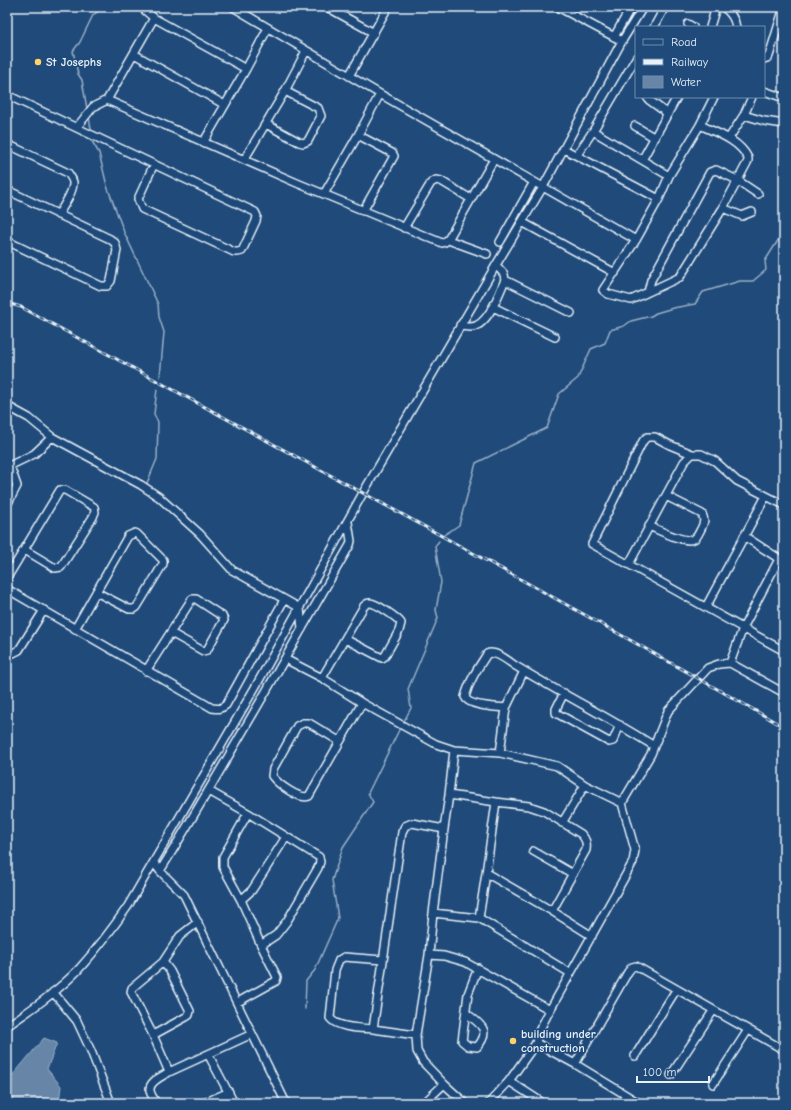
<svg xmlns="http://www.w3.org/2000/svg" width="791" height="1110" viewBox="0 0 791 1110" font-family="'Comic Neue',sans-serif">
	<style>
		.water { fill: #6685a7; stroke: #9ab0c7 }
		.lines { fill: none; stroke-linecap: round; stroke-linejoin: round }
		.stream { stroke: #9ab0c7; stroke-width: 1.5 }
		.minor-casing { stroke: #e8f1f8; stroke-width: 10 }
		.minor { stroke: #1f4a7a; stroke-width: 7 }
		.rail-casing { stroke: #e8f1f8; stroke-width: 3 }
		.rail { stroke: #1f4a7a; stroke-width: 1.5; stroke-dasharray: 4.5; stroke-linecap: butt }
		.poi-dot { fill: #ffd166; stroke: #1f4a7a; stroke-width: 1.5 }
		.labels { text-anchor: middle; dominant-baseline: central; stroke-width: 3.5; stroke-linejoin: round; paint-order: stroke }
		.poi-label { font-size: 12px; font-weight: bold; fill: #e8f1f8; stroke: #1f4a7a; text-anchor: start }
	</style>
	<rect width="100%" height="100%" fill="#1f4a7a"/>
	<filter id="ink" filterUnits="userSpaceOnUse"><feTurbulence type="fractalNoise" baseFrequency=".025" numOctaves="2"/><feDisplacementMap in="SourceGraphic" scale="8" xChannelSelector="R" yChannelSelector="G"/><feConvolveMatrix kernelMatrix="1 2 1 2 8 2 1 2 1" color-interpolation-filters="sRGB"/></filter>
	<g filter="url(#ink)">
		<path class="water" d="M44 1038 57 1043 47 1069 61 1086 59 1103H7V1082Z"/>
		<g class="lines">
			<path class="stream" d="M87 109 82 80 78 74 73 51 80 42 93 15 103 8V7
				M89 117 91 129
				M90 138 99 153 107 186 124 232 158 304 159 317 164 332 160 377
				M147 483 157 459 158 422 154 414 157 389
				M444 535 459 525 476 463 547 428 559 394 578 378 591 349 605 343 610 330 624 326 631 321 651 316 656 313 673 308 695 304 703 292 740 281H753L766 270 765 261 784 231
				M403 723 411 708 408 689 438 618 436 610 441 582 435 546 439 541
				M305 1009 306 981 315 970 338 918 332 880 343 847 373 802 368 793 400 728"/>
			<g class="minor-casing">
				<path id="minor" d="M141 7 154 18 246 69
					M233 7 380 94 636 240
					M327 7 374 33
					M558 7 622 41
					M723 7C730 12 735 19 736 27
					M688 24 693 27
					M654 27 665 7
					M710 27 716 7
					M614 37 631 7
					M134 54 225 105
					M764 59 767 58 769 56 784 7
					M349 76 388 7
					M764 91 784 98
					M7 95 255 212 257 216 256 221 242 251 238 252H234L142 209 138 199 154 164
					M647 97 649 100 668 114
					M107 100 297 183 442 243 445 242 449 238 494 159
					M744 115 764 121 784 124
					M266 124 299 142 303 143 308 141 321 116 318 108 285 91
					M635 126 655 138
					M77 127 93 107 107 100 154 18
					M593 131 636 58
					M358 135 380 94
					M729 138 744 115 752 97
					M203 143 246 69 268 28
					M7 144 68 173C70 176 72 178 73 182 74 191 63 207 58 215
					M564 149 659 199 669 176 700 125 714 97
					M577 155 593 131 669 176
					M244 160 285 91 306 51
					M642 160 677 97
					M7 190 110 239 115 243 117 250 111 281 107 286H101L7 241
					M324 194 358 135 392 153 394 156 363 211
					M659 199 636 240 603 290 608 294 631 300 680 277 723 208 748 161V158C739 140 717 133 700 125
					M723 208 742 216 752 212
					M522 222 615 273
					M404 228 431 183 436 180 441 181 471 199
					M451 241 487 254
					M500 242 534 182
					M505 280 571 313
					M648 292 651 280 710 172 716 170 737 180 758 194
					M493 307 555 337
					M460 325C463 326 467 327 470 327 487 328 499 294 505 280L504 274 496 265
					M7 406 29 418 52 437 141 485 159 497 200 534 232 570 300 608 302 629
					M7 467 34 454 52 437
					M7 505 17 486 10 466
					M784 505 737 481 715 461 701 454H692L670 445 655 437H647L643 441 592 544 784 651
					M649 526C659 530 685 544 694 539 698 537 699 532 701 529 704 523 705 520 702 514L666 496
					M744 536 784 562
					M629 564 684 462 692 454
					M7 578 60 490H65L94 507 95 512 93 517 61 567 55 568 25 550
					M7 589 212 708C218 709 221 709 226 705L284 600
					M706 607 766 496
					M75 629 128 536 135 533 137 534 163 560V564L137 607 134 609H129L96 592
					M7 652 13 653 19 650 44 610
					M285 659 322 678 362 703 436 744 454 750 500 753 557 766 585 785 622 803 651 754 668 711 708 668 719 664 730 663 743 628 779 559
					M730 663 784 693
					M146 671 190 602 192 599H196L222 616 224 620 207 650 203 651 171 633
					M322 678 364 606C366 604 367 603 370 603 376 603 398 618 401 623L399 631 385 656 382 658 345 639
					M564 693 556 709V713L558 714 609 742 613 741 620 725
					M506 708 524 671
					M339 741 309 723H303L297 726 273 769 272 776C278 784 299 800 309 796L362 703
					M500 753 506 708C496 707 468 706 465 697 469 681 478 668 487 654 495 650 507 660 514 665 560 693 608 717 654 746
					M209 791 248 813 319 857 320 862 318 868 287 921 276 935 261 945 241 900 223 867V857L248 813
					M449 795 496 802 486 873 479 918
					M496 802 529 806 544 811 581 834C586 839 587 843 586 850L552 911 592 936
					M562 823 585 785
					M444 829 449 795 454 750
					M533 851 573 874
					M154 863 160 871C226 764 287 654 350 545L351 541 348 522
					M160 871 184 895 286 1103
					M486 873 552 911
					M241 900 252 890 286 837
					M429 955 433 913 479 918 570 973
					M53 992 77 1021 91 1051 111 1103
					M238 1002 276 981 277 977 261 945
					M466 1013C480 1024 492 1030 477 1047L468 1046 462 1041 468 994 478 968
					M7 1026C32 1009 58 991 79 969 97 949 113 928 128 906L257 684 363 493 496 265 543 187 622 41 643 7
					M373 1029C361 1028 337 1028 330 1018L335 970 339 960 344 957 383 960
					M153 1035 186 1017 189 1015 190 1011 170 971 163 962
					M416 1035 373 1029 402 832 405 826 412 823 444 829 433 913
					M536 1043 538 1033 550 1010 633 862 635 850 622 803
					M208 1054 234 1103
					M635 1056 676 990
					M575 1064 628 972 632 967 636 966 784 1050
					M169 1072 153 1035 131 992 132 988 163 962 180 936 198 922
					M671 1075 713 1011
					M509 1081 543 1103
					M713 1084 748 1030
					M156 1103C154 1099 150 1094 150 1090 149 1081 163 1076 169 1072L252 1034
					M204 1103 229 1092
					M424 1103 444 1084
					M465 1103 444 1084 423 1062 417 1051 416 1035 429 955 444 956 465 962 550 1010
					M489 1103 509 1081 536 1043 575 1064 639 1103"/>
			</g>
			<use href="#minor" class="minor"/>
			<g class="rail-casing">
				<path id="rail" d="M7 303 21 307C276 446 532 583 784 727"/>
			</g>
			<use href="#rail" class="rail"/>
		</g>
	</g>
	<g class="poi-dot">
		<circle cx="38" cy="62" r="4"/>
		<circle cx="513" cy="1041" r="4"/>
	</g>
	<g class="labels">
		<g class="poi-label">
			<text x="46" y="62">St Josephs</text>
			<text x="521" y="1034">building under<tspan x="521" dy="14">construction</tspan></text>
		</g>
	</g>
	<rect width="791" height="1110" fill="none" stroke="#1f4a7a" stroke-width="24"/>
	<rect x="12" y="12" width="767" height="1086" fill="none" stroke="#e8f1f8" stroke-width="1.5" filter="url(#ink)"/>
	<rect x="635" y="26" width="130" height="72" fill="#1f4a7a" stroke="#6f8dac"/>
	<rect x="643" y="39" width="20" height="6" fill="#1f4a7a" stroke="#6f8dac"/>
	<text x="671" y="46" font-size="12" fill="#e8f1f8">Road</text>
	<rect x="643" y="59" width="20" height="6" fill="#e8f1f8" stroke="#6f8dac"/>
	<text x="671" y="66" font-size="12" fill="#e8f1f8">Railway</text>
	<rect x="643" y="76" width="20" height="12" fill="#6685a7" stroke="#6f8dac"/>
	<text x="671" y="86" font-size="12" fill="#e8f1f8">Water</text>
	<path d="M637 1076v6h72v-6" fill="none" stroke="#e8f1f8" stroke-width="2"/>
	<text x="643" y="1076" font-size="12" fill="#e8f1f8" stroke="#1f4a7a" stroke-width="3" paint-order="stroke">100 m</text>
</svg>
